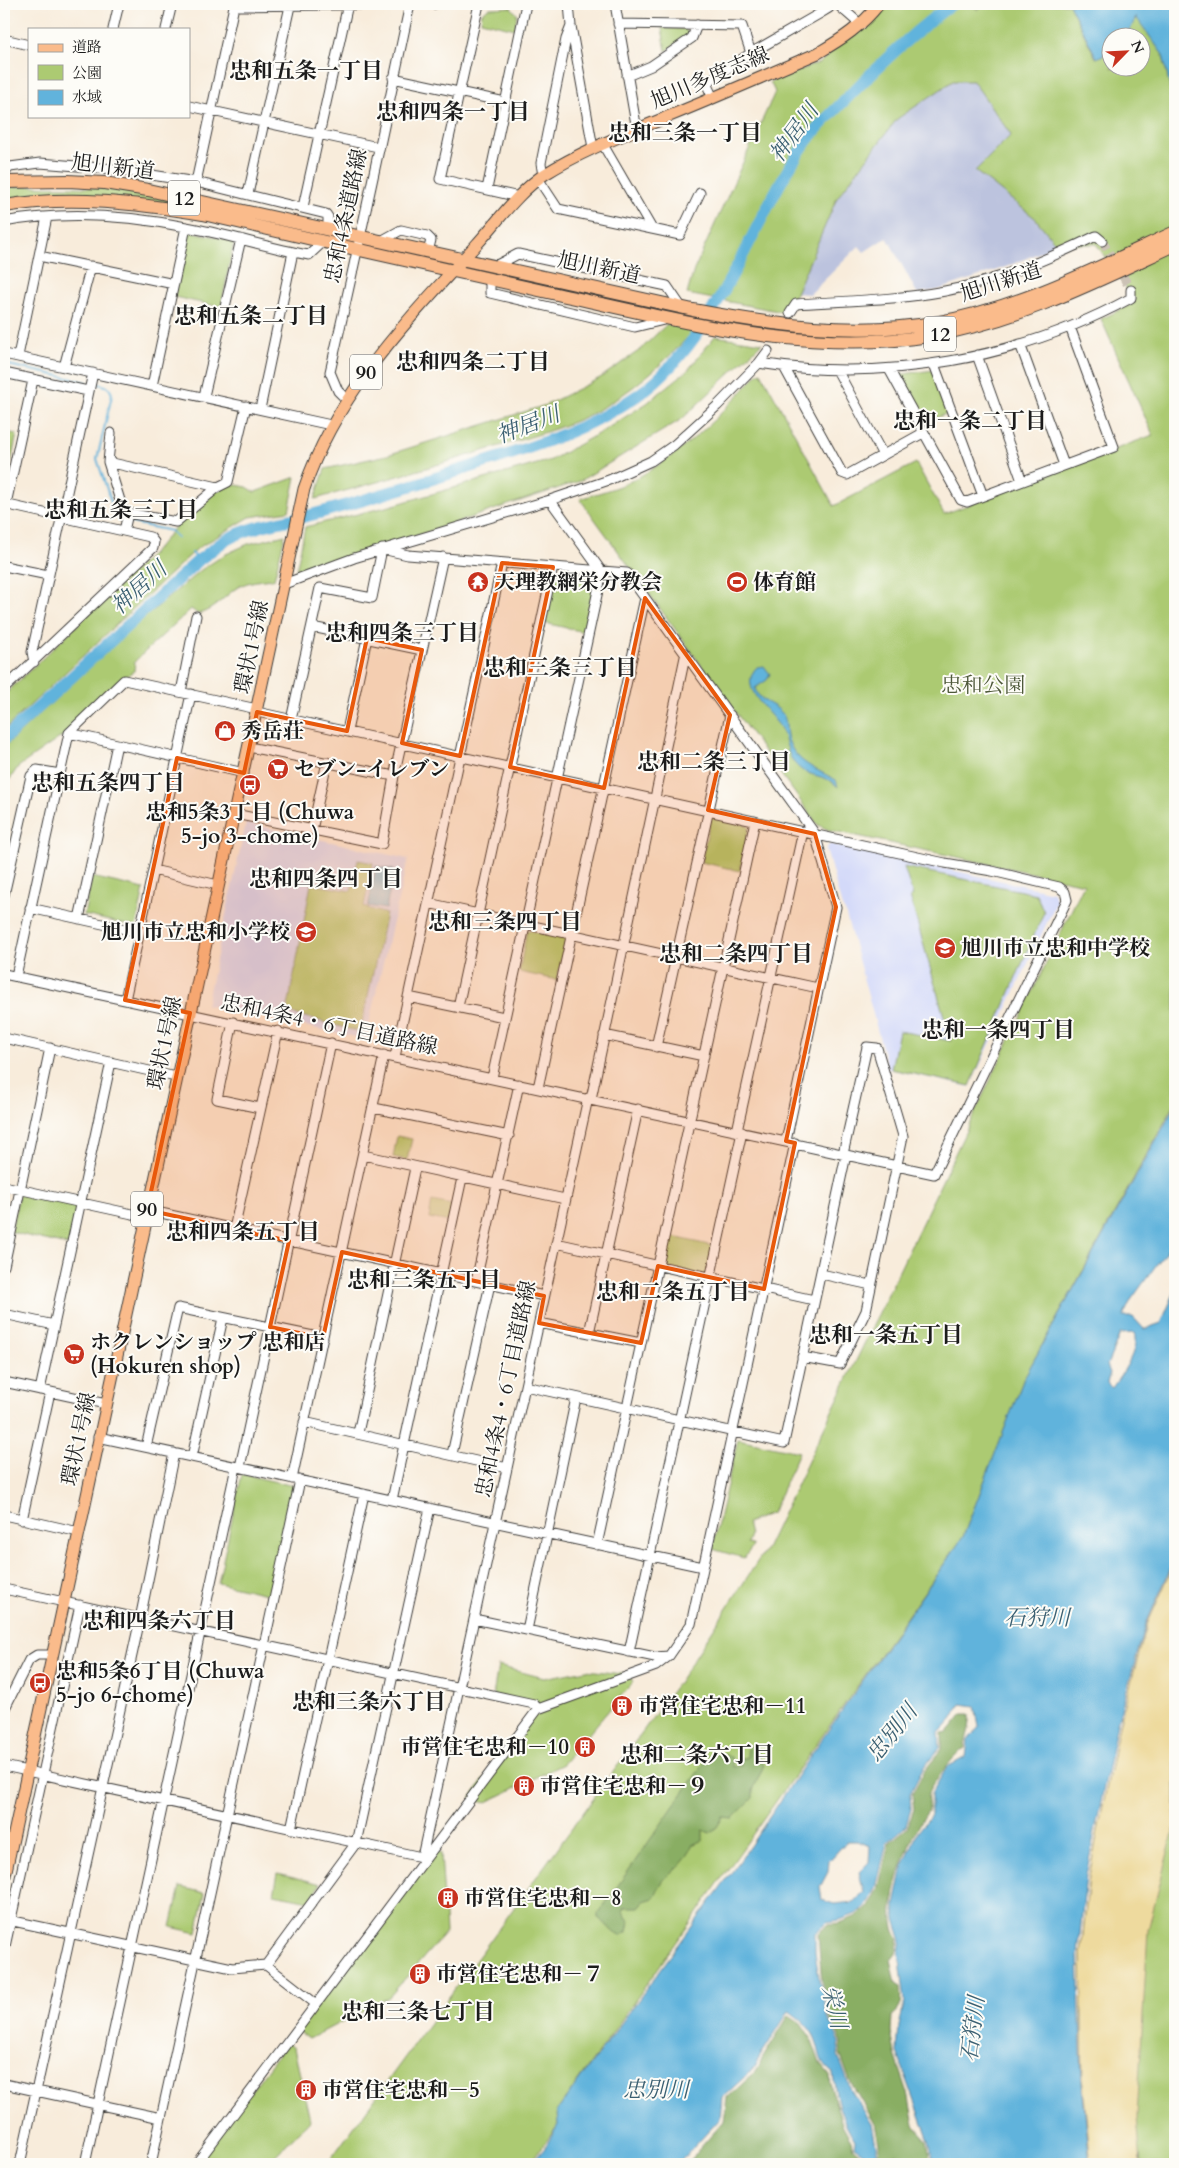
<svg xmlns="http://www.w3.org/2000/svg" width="1179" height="2168" viewBox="0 0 1179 2168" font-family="Cardo,'Noto Serif JP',serif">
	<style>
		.built { fill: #d3d9f9 }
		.industrial { fill: #bcc3de }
		.green { fill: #acca72; stroke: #647347 }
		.forest { fill: #89ae64; stroke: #526540 }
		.sand { fill: #eeda9e; stroke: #857b5d }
		.water { fill: #61b3dc; stroke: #3e687c; fill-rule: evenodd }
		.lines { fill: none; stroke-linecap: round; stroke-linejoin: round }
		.stream { stroke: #61b3dc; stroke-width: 2 }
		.river { stroke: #61b3dc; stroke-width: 12 }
		.minor-tunnel { stroke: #ccc2b5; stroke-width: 9; stroke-dasharray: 9 4.5; stroke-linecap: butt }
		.minor-casing { stroke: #3d3b39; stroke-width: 11 }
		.major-casing { stroke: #3d3b39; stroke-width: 13 }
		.highway-casing { stroke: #3d3b39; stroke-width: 14 }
		.minor { stroke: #fff; stroke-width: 9 }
		.major { stroke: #fabb8b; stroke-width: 11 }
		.highway { stroke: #fabb8b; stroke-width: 12 }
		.marked { fill: #e8590c; fill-opacity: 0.2; stroke: #e8590c; stroke-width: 4; stroke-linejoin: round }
		.labels { text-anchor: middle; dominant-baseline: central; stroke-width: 4; stroke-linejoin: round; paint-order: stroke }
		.shield { fill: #fdfcf7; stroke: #605f5e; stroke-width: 1 }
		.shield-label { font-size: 20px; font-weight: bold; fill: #1c1c1c }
		.street-label { font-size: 21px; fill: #1c1c1c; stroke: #fdfcf7 }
		.poi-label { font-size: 21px; font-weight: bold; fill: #1c1c1c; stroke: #fdfcf7; text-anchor: start }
		.park-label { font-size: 21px; fill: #4e593a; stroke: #fdfcf7 }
		.neighbourhood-label { font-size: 22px; font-weight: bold; fill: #1c1c1c; stroke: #fdfcf7 }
		.water-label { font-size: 22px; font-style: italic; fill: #3b6072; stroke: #fdfcf7 }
	</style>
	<rect width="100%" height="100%" fill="#fdfcf7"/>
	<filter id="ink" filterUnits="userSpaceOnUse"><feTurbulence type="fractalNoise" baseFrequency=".02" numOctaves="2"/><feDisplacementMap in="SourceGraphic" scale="10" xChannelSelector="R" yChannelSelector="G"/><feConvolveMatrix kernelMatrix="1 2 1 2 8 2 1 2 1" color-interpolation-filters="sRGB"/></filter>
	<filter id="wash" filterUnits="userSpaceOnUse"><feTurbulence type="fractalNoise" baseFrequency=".0096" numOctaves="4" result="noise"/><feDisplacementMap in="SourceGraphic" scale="20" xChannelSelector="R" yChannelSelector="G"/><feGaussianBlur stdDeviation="1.12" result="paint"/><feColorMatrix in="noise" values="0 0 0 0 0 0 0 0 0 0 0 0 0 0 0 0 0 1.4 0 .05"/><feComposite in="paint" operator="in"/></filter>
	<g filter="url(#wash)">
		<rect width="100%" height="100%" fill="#f8ecdb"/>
		<path class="built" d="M246 823 408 859 365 1039 206 1005Z
			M830 844 1053 892 1057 901 970 1087 888 1069 845 911 842 907 826 849Z"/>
		<path class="industrial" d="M953 81H974L1011 135 975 171 1035 218 1057 245 1006 267 938 290 917 293 887 237 864 252 859 246 810 294 796 293 837 198 897 119Z"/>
		<path class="green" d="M879 4H972L977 10 987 4H1069L1096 58 1111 51 1112 68H1142V38L1127 37 1136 16 1163 55 1172 97 1175 103V1103L1024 1378 963 1537 557 2111 558 2125 530 2164H327L678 1683 767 1547 1084 884 829 830 818 825 580 499C597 493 615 489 631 481 680 456 722 415 757 374L761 372 834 506 916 463 944 514 1153 435 1101 319 1132 304 1122 278 1096 244 1057 245 1035 218 975 171 1011 135 973 81H953L897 119 837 198 796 293 783 312 687 294 694 270 775 92 770 82 821 62Z
			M511 7 517 14 515 29 481 21 482 13 489 8Z
			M662 28 686 29 689 36 666 51Z
			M28 186 114 188 203 206 202 210 80 196 4 199V188Z
			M189 231 234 241 221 307 174 297Z
			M667 324 694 331C663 364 631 393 591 414 557 431 519 440 483 451 427 468 372 484 315 499L325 469 387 455 546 405 600 378 640 350Z
			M715 336 762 343 682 419 580 481 295 576 305 527 390 506 551 460 603 431 647 403 688 370Z
			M934 370 949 413 922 423 895 375Z
			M4 432 17 434 4 495Z
			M296 477 289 511 250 517 198 548 4 730V695L155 551 177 525 219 489 230 484 247 487 255 492Z
			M285 535 274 579C262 580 249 581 238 587 224 596 215 610 198 614L191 609 135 661 134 671 125 677 64 735 18 767 4 788V747L138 623 201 570 224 555 248 544Z
			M561 572 593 574 596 579 584 632 545 623 555 577Z
			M711 817 747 825 749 828 740 871 701 862Z
			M358 860 373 863 364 907 386 914 360 1032 287 1012 311 884 351 891Z
			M904 867 1036 894 1044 912 970 1086 891 1069 899 1031 951 1041 910 897 913 896Z
			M92 877 144 889 136 927 84 915Z
			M527 930 566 938 557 980 519 972Z
			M397 1136 412 1139 407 1160 393 1157Z
			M20 1189 80 1203 71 1246 11 1232Z
			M432 1201 452 1205 449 1222 429 1218Z
			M665 1235 717 1247 711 1278 658 1266Z
			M738 1439 799 1452 772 1513 747 1523 750 1535 747 1543 753 1546 744 1558 712 1549Z
			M242 1474 294 1486 271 1595 218 1583Z
			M1175 1562V2164H1142L1141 2155V2164H1091L1083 2086 1081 1954 1089 1876 1119 1725 1147 1625Z
			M498 1666 544 1678 586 1670 623 1674 630 1677 633 1682 563 1764 485 1803 470 1798 538 1709 493 1696Z
			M434 1846 441 1853 446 1932 389 1997 309 2039 297 2030Z
			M278 1873 321 1884 309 1901 274 1894Z
			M180 1887 205 1893 197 1933 171 1927Z
			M287 2043 294 2048 310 2120 267 2164H196Z"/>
		<path class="forest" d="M963 1714H970C971 1729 966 1735 965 1748 956 1753 931 1784 928 1794 927 1799 929 1806 929 1810 910 1834 879 1913 899 1939L896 1953 891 1959 896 1984 901 1987C902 2000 903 2008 892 2016L891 2031 895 2054 908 2093 914 2125 927 2140 931 2164H907L897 2153 878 2160 879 2143 875 2124 849 2079 840 2054 842 2042 829 2017 827 1998 822 1985 818 1933 829 1924 840 1923 857 1916 869 1907 878 1890 889 1843 907 1828 914 1809 912 1794 925 1770 942 1749V1733L948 1732Z
			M748 1745 758 1747V1757L764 1765 753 1790V1798L733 1818 723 1817 717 1827 710 1833 703 1830V1840L692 1845C688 1860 678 1867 667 1877 661 1881 658 1892 654 1898L644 1901 639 1907H625L623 1912 629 1921 627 1932 620 1936C610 1932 607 1923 598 1918V1914L711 1753 731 1756 733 1767 741 1766 740 1759 747 1757Z
			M789 2015 801 2023 811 2038 820 2063 830 2075 831 2087 842 2124 851 2140 853 2148 862 2155 861 2164H686L724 2121 727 2098 753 2074Z"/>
		<path class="sand" d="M1175 1562V1825L1148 1930 1137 2117 1141 2164H1091L1083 2086 1081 1954 1089 1876 1119 1725 1147 1625Z"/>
		<path class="water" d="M1069 4H1175V103L1172 97 1163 55 1136 17 1127 37 1112 38 1111 51 1097 58Z
			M764 666 770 674 767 680 755 688C759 703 773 702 782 713 788 721 785 731 788 739 795 763 817 769 836 780L838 787C825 773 809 778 798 767 786 756 788 742 781 729 772 712 736 688 757 667Z
			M376 866 394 870 386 909 368 906Z
			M1175 1106V1239L1131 1300 1123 1317H1133L1144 1329 1161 1323 1175 1291V1558L1146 1624 1117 1723 1086 1875 1078 1954 1082 2084 1090 2164H933L929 2140 897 2052 899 2026 905 2001 899 1952 901 1938 895 1919V1905L903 1866 918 1832 931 1815V1794L947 1767 966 1757 968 1740 979 1727 975 1706 961 1704 952 1719 939 1733 940 1748 924 1767 910 1794 911 1809 906 1826 887 1843 876 1888 869 1903 856 1914 840 1920 827 1922 815 1933V1952L820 1985 824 1997 827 2017 840 2042 838 2055 851 2090 872 2124 876 2145V2164H864V2153L854 2146 855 2140C840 2117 836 2100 833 2073 816 2060 822 2053 814 2036 808 2025 799 2018 789 2011L751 2071 722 2098 720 2119 678 2164H531L544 2149 558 2125 557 2111 742 1858 811 1755 963 1537 1024 1378ZM1134 1333C1140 1350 1121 1375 1112 1388L1107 1383 1110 1373 1107 1365 1120 1334ZM847 1841H857L870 1846 869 1862 859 1872 864 1893 854 1902 834 1904 822 1900 820 1887 828 1872 829 1861Z"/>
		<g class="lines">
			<path class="stream" d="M4 364 87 382
				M94 383C103 385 110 385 112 395L97 459 115 514 117 519 124 522
				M128 522 171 531 178 538
				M192 553 199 560"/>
			<path class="river" d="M4 739 199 560C208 554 217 545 226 540 256 523 294 521 326 511 379 496 433 479 486 462 539 445 592 427 638 395 720 337 750 221 806 142 818 126 832 113 846 99 879 65 914 31 952 4"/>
		</g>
	</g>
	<g filter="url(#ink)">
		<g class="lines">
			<path class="minor-tunnel" d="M1102 241 1131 290"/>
			<g class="minor-casing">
				<path id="minor" d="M479 4 440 179 519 197
					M569 4 571 26 593 148
					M615 4 637 130
					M837 4 861 25
					M618 24 742 26 751 53
					M113 29 119 4
					M166 29 172 4
					M4 39 29 45
					M627 76 651 66 692 38 697 25
					M393 78 505 102
					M713 98 706 83 751 53 819 14 829 8 831 4
					M189 106 378 147
					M602 143 652 229
					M4 173 10 167 40 163 114 169 196 182 326 214 328 217V228
					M543 176 541 163 566 39 571 26
					M539 180 558 209 680 235 700 193
					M196 182 234 6 435 4
					M487 189 526 4
					M248 194 290 6
					M303 207 348 4
					M4 222C63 211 126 215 186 227 227 234 268 248 309 255L323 242
					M381 241 401 230 427 236 431 240 428 252
					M39 256 174 284
					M495 266 518 254 667 286 680 305
					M490 279V293L635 327 664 320
					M790 313 796 304C846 301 896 300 945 291 998 281 1048 259 1096 236L1102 241
					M1020 344 1064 465
					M4 354 331 425
					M977 355 1022 481
					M18 356 47 217
					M759 363C885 383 1019 359 1131 298V290
					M934 364 983 496
					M64 367 91 266
					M784 367 842 473 847 475 923 433
					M889 369 961 500 967 502 1114 447 1070 327
					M837 370 883 455
					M4 373 88 391
					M152 386 186 227
					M204 396 241 239
					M346 399 338 391 330 372C358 250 384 127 410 4
					M260 409 293 252
					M111 433 108 462 123 510 128 513 124 531
					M108 462 218 487
					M4 504 150 537 154 542 153 548 4 689
					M6 504 33 380
					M128 513 176 522 218 487 228 482 246 406
					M4 566 48 575
					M284 584 354 558 550 500 609 480 651 461 674 445 717 406 759 363 768 351
					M312 627 422 650
					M34 662 32 652 93 373
					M181 692 196 616
					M291 720 320 588 372 598 382 549 408 555 627 573 815 834 836 907 786 1141
					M347 731 367 638
					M69 733 244 773
					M249 747 394 776
					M235 814 382 844 394 776 443 557
					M312 830 327 762
					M153 870 218 885
					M4 895 31 776 37 770 60 774
					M428 903 818 988
					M30 908 139 932
					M79 919 117 744
					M4 974 934 1174 1067 900 1065 892 1059 887 992 871 945 863 257 712
					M16 976 69 733 124 680 257 709
					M408 997 504 1017
					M125 1000 191 694
					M458 1007 553 567
					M233 1022 217 1099 260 1108
					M604 1035 704 1056
					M4 1038 176 1077
					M656 1047 730 715
					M395 1057 502 563
					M492 1078 602 572 550 500
					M538 1088 645 598
					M591 1099 685 657
					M374 1108 509 1136
					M737 1131 803 831
					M363 1155 565 1199
					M4 1186 146 1217
					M147 1210 544 1296
					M234 1229 278 1031
					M556 1243 814 1300
					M4 1266 50 1048
					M821 1274 871 1285
					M476 1281 519 1084
					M4 1314 54 1325
					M539 1323 641 1343
					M589 1333 638 1109
					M802 1357 840 1364 866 1311 903 1136 877 1048 867 1047 843 1154
					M4 1382 106 1404
					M525 1386 784 1443 846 1155
					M40 1390 111 1062
					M304 1422 507 1468
					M358 1433 415 1168
					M98 1437 703 1567
					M146 1447 178 1308 323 1338
					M452 1454 490 1284
					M192 1457 223 1318
					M240 1467 331 1043
					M292 1479 384 1055
					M392 1500 462 1178
					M4 1515 79 1532
					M22 1520 50 1392
					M597 1545 755 821
					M4 1589 534 1704 538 1709
					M474 1619 655 1657 669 1656
					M527 1630 576 1398
					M629 1652 742 1132
					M4 1710 29 1660 37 1655H51
					M4 1766 426 1858
					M291 1829 364 1494
					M422 1857 588 1098
					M4 1919 232 1968 266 1965 316 2004
					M4 1951 80 1605
					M266 1965 356 1843 430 1508
					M4 2084 161 2118
					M20 2164 140 1619 174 1453
					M85 2164 236 1467
					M151 2164 300 1480
					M196 2164 538 1709 656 1666 669 1656 691 1624 795 1143"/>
			</g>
			<g class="major-casing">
				<path id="major" d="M4 1880 304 489C337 391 409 319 477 244 498 221 519 191 545 174 585 149 629 133 672 115 721 95 769 74 818 53 842 39 862 26 879 4"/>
			</g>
			<g class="highway-casing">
				<path id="highway" d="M4 182 68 181 104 183 148 190 693 310C772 325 854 336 934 323 1018 309 1099 267 1175 232
					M4 206C71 195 136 203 203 214 319 241 436 267 552 293 678 320 806 357 935 335 1021 320 1097 281 1175 245"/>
			</g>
			<use href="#minor" class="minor"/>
			<use href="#major" class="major"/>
			<use href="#highway" class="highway"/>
		</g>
	</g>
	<path class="marked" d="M502 563 553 567 510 767 604 788 645 598 730 715 708 810 815 834 836 907 786 1141 795 1143 764 1289 658 1266 641 1343 539 1323 544 1296 342 1252 323 1338 270 1327 289 1241 147 1210 190 1013 125 1000 177 758 244 773 257 712 347 731 367 638 422 650 402 743 460 756Z"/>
	<defs>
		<g id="temple-disc" transform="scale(1.125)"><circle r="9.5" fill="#c8321e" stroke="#fdfcf7"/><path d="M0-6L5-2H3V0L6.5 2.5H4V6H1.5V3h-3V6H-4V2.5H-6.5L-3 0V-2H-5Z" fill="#fff"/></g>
		<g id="stadium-disc" transform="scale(1.125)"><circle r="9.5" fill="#c8321e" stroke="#fdfcf7"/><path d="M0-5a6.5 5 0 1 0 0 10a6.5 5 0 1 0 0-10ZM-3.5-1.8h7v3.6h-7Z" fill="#fff"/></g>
		<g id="shop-disc" transform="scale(1.125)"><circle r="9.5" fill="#c8321e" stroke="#fdfcf7"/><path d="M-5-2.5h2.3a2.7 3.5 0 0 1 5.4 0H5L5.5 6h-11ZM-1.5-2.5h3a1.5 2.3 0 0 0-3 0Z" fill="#fff"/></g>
		<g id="supermarket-disc" transform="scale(1.125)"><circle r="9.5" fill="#c8321e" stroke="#fdfcf7"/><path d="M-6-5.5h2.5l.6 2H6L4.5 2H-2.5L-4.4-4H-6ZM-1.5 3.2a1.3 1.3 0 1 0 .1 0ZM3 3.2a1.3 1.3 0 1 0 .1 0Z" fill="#fff"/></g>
		<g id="bus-disc" transform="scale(1.125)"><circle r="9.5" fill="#c8321e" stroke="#fdfcf7"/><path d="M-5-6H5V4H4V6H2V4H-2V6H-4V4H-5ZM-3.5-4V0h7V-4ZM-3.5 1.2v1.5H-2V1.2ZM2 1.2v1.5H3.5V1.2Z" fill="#fff"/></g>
		<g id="school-disc" transform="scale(1.125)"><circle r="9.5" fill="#c8321e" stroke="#fdfcf7"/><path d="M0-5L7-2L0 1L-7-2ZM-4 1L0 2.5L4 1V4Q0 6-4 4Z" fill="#fff"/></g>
		<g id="building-disc" transform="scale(1.125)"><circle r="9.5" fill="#c8321e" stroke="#fdfcf7"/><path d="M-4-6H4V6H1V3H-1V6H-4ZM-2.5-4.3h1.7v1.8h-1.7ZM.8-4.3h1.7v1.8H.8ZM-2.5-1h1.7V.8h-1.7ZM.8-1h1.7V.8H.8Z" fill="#fff"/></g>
	</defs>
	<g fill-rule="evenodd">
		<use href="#temple-disc" x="478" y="582"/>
		<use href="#stadium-disc" x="737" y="582"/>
		<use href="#shop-disc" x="225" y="731"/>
		<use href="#supermarket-disc" x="278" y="769"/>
		<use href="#bus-disc" x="250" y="785"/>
		<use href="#school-disc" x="306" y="932"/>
		<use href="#school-disc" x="945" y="948"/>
		<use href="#supermarket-disc" x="74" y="1354"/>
		<use href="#bus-disc" x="40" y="1683"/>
		<use href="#building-disc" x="622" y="1706"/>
		<use href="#building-disc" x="585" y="1747"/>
		<use href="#building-disc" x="524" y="1786"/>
		<use href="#building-disc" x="448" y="1898"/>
		<use href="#building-disc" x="420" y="1974"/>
		<use href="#building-disc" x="306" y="2090"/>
	</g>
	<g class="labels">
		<g class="shield">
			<rect x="168" y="180.5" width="32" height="35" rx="4"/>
			<rect x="924" y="316.5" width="32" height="35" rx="4"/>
			<rect x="350" y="354.5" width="32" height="35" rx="4"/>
			<rect x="131" y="1191.5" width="32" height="35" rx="4"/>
		</g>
		<g class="shield-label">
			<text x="184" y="198">12</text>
			<text x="940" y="334">12</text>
			<text x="366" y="372">90</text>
			<text x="147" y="1209">90</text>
		</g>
		<g class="street-label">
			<text transform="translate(710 78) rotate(-23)">旭川多度志線</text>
			<text transform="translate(113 167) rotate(7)">旭川新道</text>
			<text transform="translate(346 216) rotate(-78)">忠和4条道路線</text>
			<text transform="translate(599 268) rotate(12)">旭川新道</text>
			<text transform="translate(1001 282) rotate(-18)">旭川新道</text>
			<text transform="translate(252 647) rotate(-78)">環状1号線</text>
			<text transform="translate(329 1025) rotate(12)">忠和4条4・6丁目道路線</text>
			<text transform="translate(165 1043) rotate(-78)">環状1号線</text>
			<text transform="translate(506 1389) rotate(-78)">忠和4条4・6丁目道路線</text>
			<text transform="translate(79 1439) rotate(-78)">環状1号線</text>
		</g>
		<g class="poi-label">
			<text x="494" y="582">天理教網栄分教会</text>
			<text x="753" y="582">体育館</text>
			<text x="241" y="731">秀岳荘</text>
			<text x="294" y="769">セブン-イレブン</text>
			<text x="250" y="812" text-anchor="middle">忠和5条3丁目 (Chuwa<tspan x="250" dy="24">5-jo 3-chome)</tspan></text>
			<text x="290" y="932" text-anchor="end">旭川市立忠和小学校</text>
			<text x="961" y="948">旭川市立忠和中学校</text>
			<text x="90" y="1342">ホクレンショップ 忠和店<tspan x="90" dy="24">(Hokuren shop)</tspan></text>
			<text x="56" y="1671">忠和5条6丁目 (Chuwa<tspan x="56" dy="24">5-jo 6-chome)</tspan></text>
			<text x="638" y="1706">市営住宅忠和－11</text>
			<text x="569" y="1747" text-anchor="end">市営住宅忠和－10</text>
			<text x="540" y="1786">市営住宅忠和－９</text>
			<text x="464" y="1898">市営住宅忠和－8</text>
			<text x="436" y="1974">市営住宅忠和－７</text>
			<text x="322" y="2090">市営住宅忠和－5</text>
		</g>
		<g class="park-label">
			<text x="983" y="685">忠和公園</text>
		</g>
		<g class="neighbourhood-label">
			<text x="306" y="71">忠和五条一丁目</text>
			<text x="453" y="112">忠和四条一丁目</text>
			<text x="685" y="133">忠和三条一丁目</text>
			<text x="251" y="316">忠和五条二丁目</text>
			<text x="473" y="362">忠和四条二丁目</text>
			<text x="970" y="421">忠和一条二丁目</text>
			<text x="121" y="510">忠和五条三丁目</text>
			<text x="402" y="633">忠和四条三丁目</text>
			<text x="560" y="668">忠和三条三丁目</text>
			<text x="714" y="762">忠和二条三丁目</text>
			<text x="108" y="783">忠和五条四丁目</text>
			<text x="326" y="879">忠和四条四丁目</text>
			<text x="505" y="922">忠和三条四丁目</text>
			<text x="736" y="954">忠和二条四丁目</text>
			<text x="998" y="1030">忠和一条四丁目</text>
			<text x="243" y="1232">忠和四条五丁目</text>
			<text x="424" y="1280">忠和三条五丁目</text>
			<text x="673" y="1292">忠和二条五丁目</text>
			<text x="886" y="1335">忠和一条五丁目</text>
			<text x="159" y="1621">忠和四条六丁目</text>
			<text x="369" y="1702">忠和三条六丁目</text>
			<text x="697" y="1755">忠和二条六丁目</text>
			<text x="418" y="2012">忠和三条七丁目</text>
		</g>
		<g class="water-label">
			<text transform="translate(794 133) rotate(-54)">神居川</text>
			<text transform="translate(528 425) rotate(-21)">神居川</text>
			<text transform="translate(139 588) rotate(-42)">神居川</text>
			<text x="1037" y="1618">石狩川</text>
			<text transform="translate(892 1733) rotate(-51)">忠別川</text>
			<text transform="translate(834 2007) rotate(76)">栄川</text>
			<text transform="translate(973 2029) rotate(-83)">石狩川</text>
			<text x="656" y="2090">忠別川</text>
		</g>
	</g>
	<rect width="1179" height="2168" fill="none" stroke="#fdfcf7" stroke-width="20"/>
	<rect x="28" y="28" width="162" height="90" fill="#fdfcf7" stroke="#a3a29f"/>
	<rect x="38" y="44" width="25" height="8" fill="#fabb8b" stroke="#a3a29f"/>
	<text x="72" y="52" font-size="15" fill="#1c1c1c">道路</text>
	<rect x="38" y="65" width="25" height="15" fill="#acca72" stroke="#a3a29f"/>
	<text x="72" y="78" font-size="15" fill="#1c1c1c">公園</text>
	<rect x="38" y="90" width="25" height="15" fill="#61b3dc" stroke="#a3a29f"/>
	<text x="72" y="102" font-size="15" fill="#1c1c1c">水域</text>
	<g transform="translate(1126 52) rotate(66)"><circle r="24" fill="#fdfcf7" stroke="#a3a29f"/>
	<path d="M0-4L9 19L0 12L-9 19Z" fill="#c8321e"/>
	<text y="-8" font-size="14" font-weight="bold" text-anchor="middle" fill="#1c1c1c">N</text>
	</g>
</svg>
